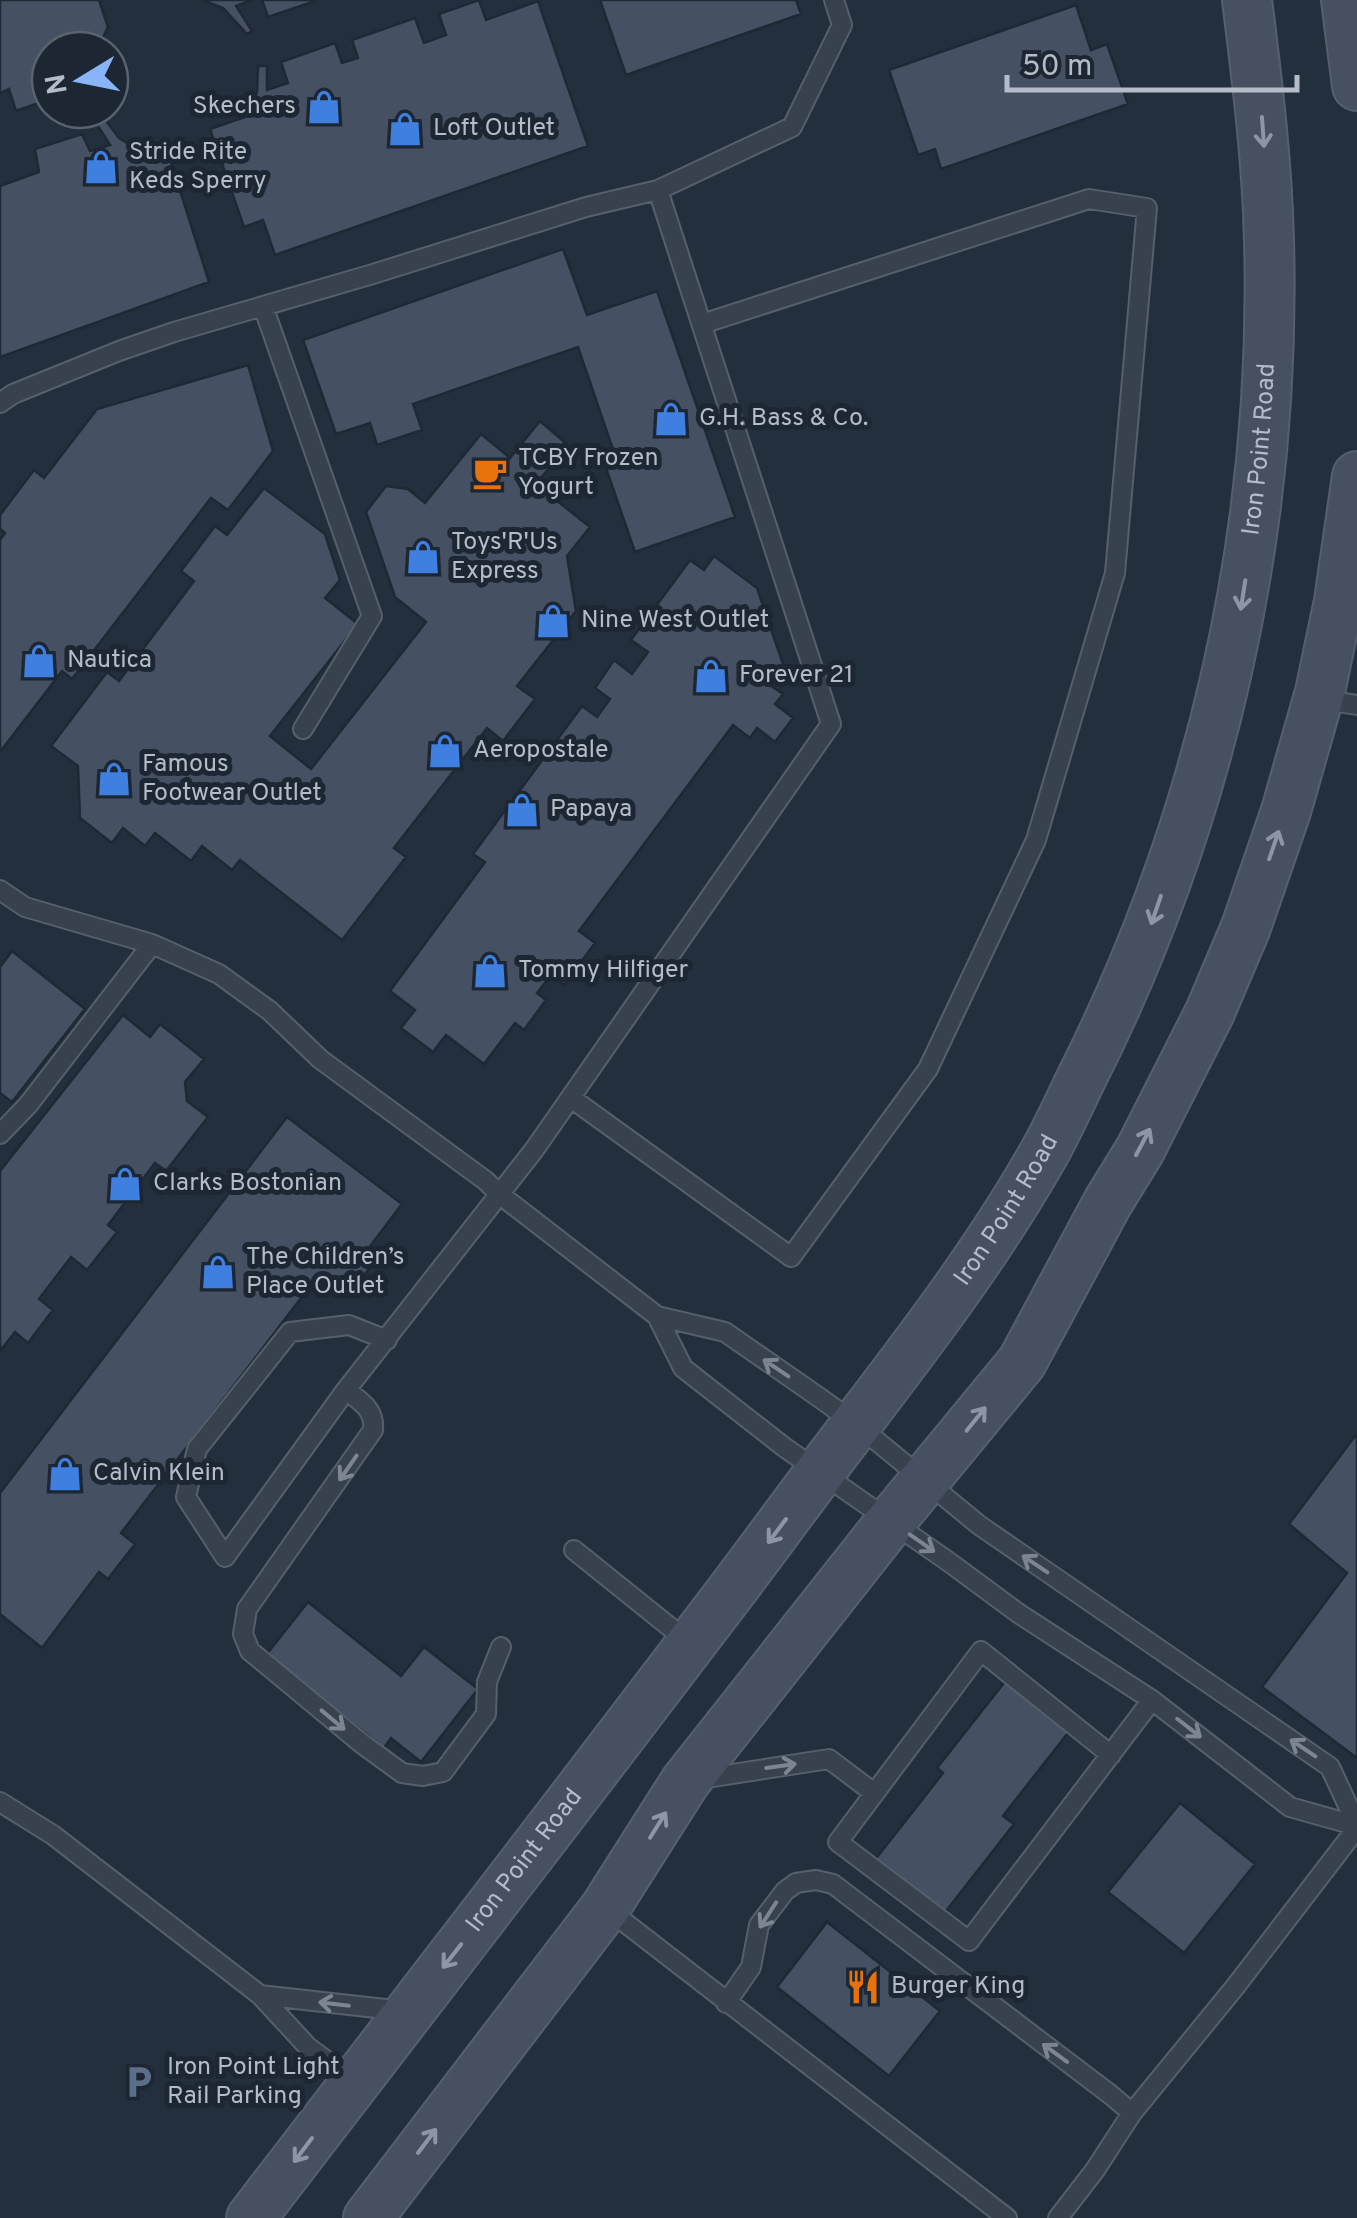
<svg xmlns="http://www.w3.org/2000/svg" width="1357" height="2218" viewBox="0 0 1357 2218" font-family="Overpass,sans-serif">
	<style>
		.building { fill: #455162; stroke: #1f2835; stroke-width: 2.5 }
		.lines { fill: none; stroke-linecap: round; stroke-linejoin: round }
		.service-casing { stroke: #565f6c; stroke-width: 22 }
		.secondary-casing { stroke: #565f6c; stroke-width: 52 }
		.service { stroke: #38414e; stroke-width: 18 }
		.secondary { stroke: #465061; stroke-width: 48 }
		.oneway { stroke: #8e96a5 }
		.oneway2 { stroke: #7c8592 }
		.labels { text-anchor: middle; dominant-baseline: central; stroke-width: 10; stroke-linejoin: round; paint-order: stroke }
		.poi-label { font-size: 25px; fill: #b4bcc9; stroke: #1d2633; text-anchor: start }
		.street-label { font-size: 25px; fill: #b4bcc9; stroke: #1d2633 }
	</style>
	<rect width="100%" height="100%" fill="#242f3e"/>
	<path class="building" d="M0 0H99L108 27 97 50H50V99L16 111 9 89 0 93Z
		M202 0H253L236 6 252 31 247 34 223 8Z
		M262 0H315V1L268 17Z
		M479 0 486 20 538 1 588 146 275 255 263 220 244 227 210 129 248 116 257 92 258 66H267V90L288 83 281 62 335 43 342 63 358 58 352 40 415 18 424 43 446 35 439 14Z
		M600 0H796L801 14 626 75Z
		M1076 5 1091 50 1107 44 1128 104 941 169 935 149 918 155 889 70Z
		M104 118 119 138 142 152 171 162 209 282 0 357V186L39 172 35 149 82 134 90 151 110 145 96 123Z
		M563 249 587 315 657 291 735 517 635 552 606 468 618 464 578 347 413 404 422 430 377 445 370 423 336 434 303 340Z
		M248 365 273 451 228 510 211 498 72 679 62 671 0 752V540L5 533 0 529V515L34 470 44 478 97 409Z
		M540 421 568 445 536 484 590 527 567 556 576 611 517 686 535 699 503 741 487 728 394 848 406 857 342 940 240 860 232 870 202 846 191 861 155 833 145 846 123 828 112 843 80 818 78 766 51 746 107 672 119 681 194 581 181 571 215 526 227 535 264 488 325 534 340 580 325 598 358 624 270 736 311 769 426 622 395 597 366 512 386 486 408 489 425 503 481 434 510 458Z
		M714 556 757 588 783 664 768 684 783 694 775 704 793 718 775 742 757 728 750 738 733 725 579 931 595 943 564 985 551 975 537 993 546 1000 524 1030 515 1023 484 1064 446 1035 433 1052 401 1028 415 1010 390 991 485 862 473 854 582 706 597 717 610 699 595 688 614 660 632 674 648 652 631 640 690 560 704 570Z
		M12 951 85 1009 12 1102 0 1093V967Z
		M123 1015 150 1037 160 1024 204 1059 185 1082 187 1101 208 1117 166 1171 155 1163 108 1225 117 1232 87 1270 71 1257 39 1299 53 1310 28 1343 15 1332 0 1351V1171Z
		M287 1117 402 1204 365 1253 374 1262 348 1297 318 1276 121 1533 135 1544 108 1579 99 1572 42 1648 0 1614V1493Z
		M1355 1436 1357 1438V1758L1262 1687 1347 1573 1289 1524Z
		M308 1602 401 1676 424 1647 478 1689 421 1762 391 1738 384 1748 266 1655Z
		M1007 1679 1071 1729 1003 1816 1014 1824 943 1915 874 1861 943 1773 937 1768Z
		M1180 1803 1255 1864 1184 1953 1108 1892Z
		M827 1922 940 2011 889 2076 777 1987Z"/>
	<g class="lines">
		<g class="service-casing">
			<path id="service" d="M263 306 372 616 303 729
				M0 403 13 394 119 351 174 332 373 274 586 207 658 190 792 127 842 25 834 0
				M1318 699 1357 705
				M0 890 25 907 152 944 219 974 270 1011 320 1059 486 1181 499 1194 657 1316 725 1332 820 1398 856 1424 979 1525 1330 1767 1357 1825
				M571 1098 791 1257 928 1069 1036 840 1115 573 1147 208 1089 199 702 324
				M0 1134 28 1105 152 944
				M657 1316 683 1368 784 1447 949 1562 1018 1613 1152 1700 1290 1807 1357 1826
				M387 1340 349 1325 290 1332 197 1449 186 1497 225 1557 346 1390 534 1150 831 724 658 190
				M346 1390C361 1402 375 1409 373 1430L247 1609 243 1634 250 1651 361 1743 402 1773 423 1776 443 1772 486 1714 487 1682 501 1647
				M574 1550 691 1644
				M1111 1755 981 1651 838 1842 969 1941 1152 1700
				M700 1779 829 1759 874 1793
				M0 1802 53 1835 260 1995 308 2047 355 2082
				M606 1908 1007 2218
				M260 1995 403 2011
				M726 2003 751 1967 759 1925 785 1891 796 1883 816 1880 833 1884 1111 2095 1132 2113
				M1058 2218 1095 2170 1132 2113 1235 1987 1357 1828"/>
		</g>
		<g class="secondary-casing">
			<g id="secondary">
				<path d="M1346 0 1357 86"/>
				<path id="s1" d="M251 2218C410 2010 571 1803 729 1594 772 1537 814 1479 858 1422 922 1338 986 1254 1039 1162 1054 1137 1066 1110 1079 1083 1211 823 1277 532 1269 240 1267 159 1257 80 1247 0"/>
				<path d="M368 2218 605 1908 685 1782 891 1521 1022 1362 1108 1202 1140 1150 1210 1012 1246 927 1286 811 1320 692 1339 601 1357 476"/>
			</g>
		</g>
		<use href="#service" class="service"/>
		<use href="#secondary" class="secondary"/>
	</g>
	<defs><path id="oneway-shaft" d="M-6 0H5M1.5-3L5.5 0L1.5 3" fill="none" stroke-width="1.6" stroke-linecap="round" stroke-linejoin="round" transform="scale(2.5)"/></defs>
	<g class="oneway">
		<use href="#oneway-shaft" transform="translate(1263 132) rotate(86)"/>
		<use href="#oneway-shaft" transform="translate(1243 595) rotate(99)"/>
		<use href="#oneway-shaft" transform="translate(1274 845) rotate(-71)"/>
		<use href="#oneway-shaft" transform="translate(1156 910) rotate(109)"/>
		<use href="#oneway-shaft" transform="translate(1143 1142) rotate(-62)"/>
		<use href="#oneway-shaft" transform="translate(976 1419) rotate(-51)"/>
		<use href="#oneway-shaft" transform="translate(777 1531) rotate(127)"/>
		<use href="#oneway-shaft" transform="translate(658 1825) rotate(-58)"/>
		<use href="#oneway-shaft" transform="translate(452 1956) rotate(128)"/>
		<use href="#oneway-shaft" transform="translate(427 2141) rotate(-53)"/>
		<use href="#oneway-shaft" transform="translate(303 2150) rotate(127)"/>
	</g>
	<g class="oneway2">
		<use href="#oneway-shaft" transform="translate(776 1368) rotate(-146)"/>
		<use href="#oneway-shaft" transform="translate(348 1468) rotate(125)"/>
		<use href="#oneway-shaft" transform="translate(922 1543) rotate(35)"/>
		<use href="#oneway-shaft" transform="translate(1035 1564) rotate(-146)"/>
		<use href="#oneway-shaft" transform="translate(333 1720) rotate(40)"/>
		<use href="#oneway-shaft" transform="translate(1189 1728) rotate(38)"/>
		<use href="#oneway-shaft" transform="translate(1303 1748) rotate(-146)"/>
		<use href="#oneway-shaft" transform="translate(781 1766) rotate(-8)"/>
		<use href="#oneway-shaft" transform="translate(768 1915) rotate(123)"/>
		<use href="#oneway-shaft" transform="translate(334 2004) rotate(-173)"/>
		<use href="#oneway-shaft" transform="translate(1055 2053) rotate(-144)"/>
	</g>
	<defs>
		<g id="shop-bare" transform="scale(2.7)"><path d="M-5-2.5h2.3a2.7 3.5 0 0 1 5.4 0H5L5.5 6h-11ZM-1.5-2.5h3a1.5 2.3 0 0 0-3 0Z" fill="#3f7fe0" stroke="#1d2633" stroke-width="2.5" paint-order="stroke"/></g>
		<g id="cafe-bare" transform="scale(2.7)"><path d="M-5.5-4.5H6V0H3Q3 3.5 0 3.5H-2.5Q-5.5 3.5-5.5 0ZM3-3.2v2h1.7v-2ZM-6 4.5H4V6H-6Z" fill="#e8710a" stroke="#1d2633" stroke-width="2.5" paint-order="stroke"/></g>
		<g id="restaurant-bare" transform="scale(2.7)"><path d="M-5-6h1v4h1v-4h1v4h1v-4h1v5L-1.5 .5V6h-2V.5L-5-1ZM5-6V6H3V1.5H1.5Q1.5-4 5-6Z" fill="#e8710a" stroke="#1d2633" stroke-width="2.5" paint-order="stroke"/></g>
		<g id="parking-bare" transform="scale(2.7)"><path d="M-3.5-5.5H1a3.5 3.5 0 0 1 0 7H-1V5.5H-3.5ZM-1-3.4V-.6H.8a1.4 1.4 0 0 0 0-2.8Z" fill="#5c6f8a" stroke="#1d2633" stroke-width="2.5" paint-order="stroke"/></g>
	</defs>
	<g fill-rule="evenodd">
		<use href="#shop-bare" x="324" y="107"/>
		<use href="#shop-bare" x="405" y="129"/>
		<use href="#shop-bare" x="101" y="167"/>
		<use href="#shop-bare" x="671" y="419"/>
		<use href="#cafe-bare" x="490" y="473"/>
		<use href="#shop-bare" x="423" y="557"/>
		<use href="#shop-bare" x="553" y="621"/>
		<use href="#shop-bare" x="39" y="661"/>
		<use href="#shop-bare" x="711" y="676"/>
		<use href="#shop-bare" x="445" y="751"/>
		<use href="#shop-bare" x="114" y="779"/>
		<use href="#shop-bare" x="522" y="810"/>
		<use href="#shop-bare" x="490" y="971"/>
		<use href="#shop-bare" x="125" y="1184"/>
		<use href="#shop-bare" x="218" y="1272"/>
		<use href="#shop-bare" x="65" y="1474"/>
		<use href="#restaurant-bare" x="863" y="1987"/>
		<use href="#parking-bare" x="139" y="2082"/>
	</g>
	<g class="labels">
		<g class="poi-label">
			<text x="296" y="107" text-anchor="end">Skechers</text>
			<text x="433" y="129">Loft Outlet</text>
			<text x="129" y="153">Stride Rite<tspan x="129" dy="29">Keds Sperry</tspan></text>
			<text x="699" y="419">G.H. Bass &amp; Co.</text>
			<text x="518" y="459">TCBY Frozen<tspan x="518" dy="29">Yogurt</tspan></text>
			<text x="451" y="543">Toys'R'Us<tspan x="451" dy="29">Express</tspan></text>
			<text x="581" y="621">Nine West Outlet</text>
			<text x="67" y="661">Nautica</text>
			<text x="739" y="676">Forever 21</text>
			<text x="473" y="751">Aeropostale</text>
			<text x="142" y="765">Famous<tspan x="142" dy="29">Footwear Outlet</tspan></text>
			<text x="550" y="810">Papaya</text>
			<text x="518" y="971">Tommy Hilfiger</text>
			<text x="153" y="1184">Clarks Bostonian</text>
			<text x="246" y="1258">The Children’s<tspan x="246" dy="29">Place Outlet</tspan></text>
			<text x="93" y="1474">Calvin Klein</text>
			<text x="891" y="1987">Burger King</text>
			<text x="167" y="2068">Iron Point Light<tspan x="167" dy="29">Rail Parking</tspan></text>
		</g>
		<g class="street-label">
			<text stroke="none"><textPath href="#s1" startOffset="2070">Iron Point Road</textPath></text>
			<text stroke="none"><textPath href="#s1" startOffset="1260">Iron Point Road</textPath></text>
			<text stroke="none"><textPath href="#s1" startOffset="450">Iron Point Road</textPath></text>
		</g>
	</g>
	<g transform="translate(80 80) rotate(260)"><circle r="48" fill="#1d2633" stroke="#59626f" stroke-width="2.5"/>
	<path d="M0-8L18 38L0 25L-18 38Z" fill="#8ab4f8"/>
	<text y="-15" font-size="28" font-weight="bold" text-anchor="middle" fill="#b4bcc9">N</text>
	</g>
	<path d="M1007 75v15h290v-15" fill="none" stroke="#b4bcc9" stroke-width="5"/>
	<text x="1022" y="75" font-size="30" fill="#b4bcc9" stroke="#1d2633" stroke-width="8" paint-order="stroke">50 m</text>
</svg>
